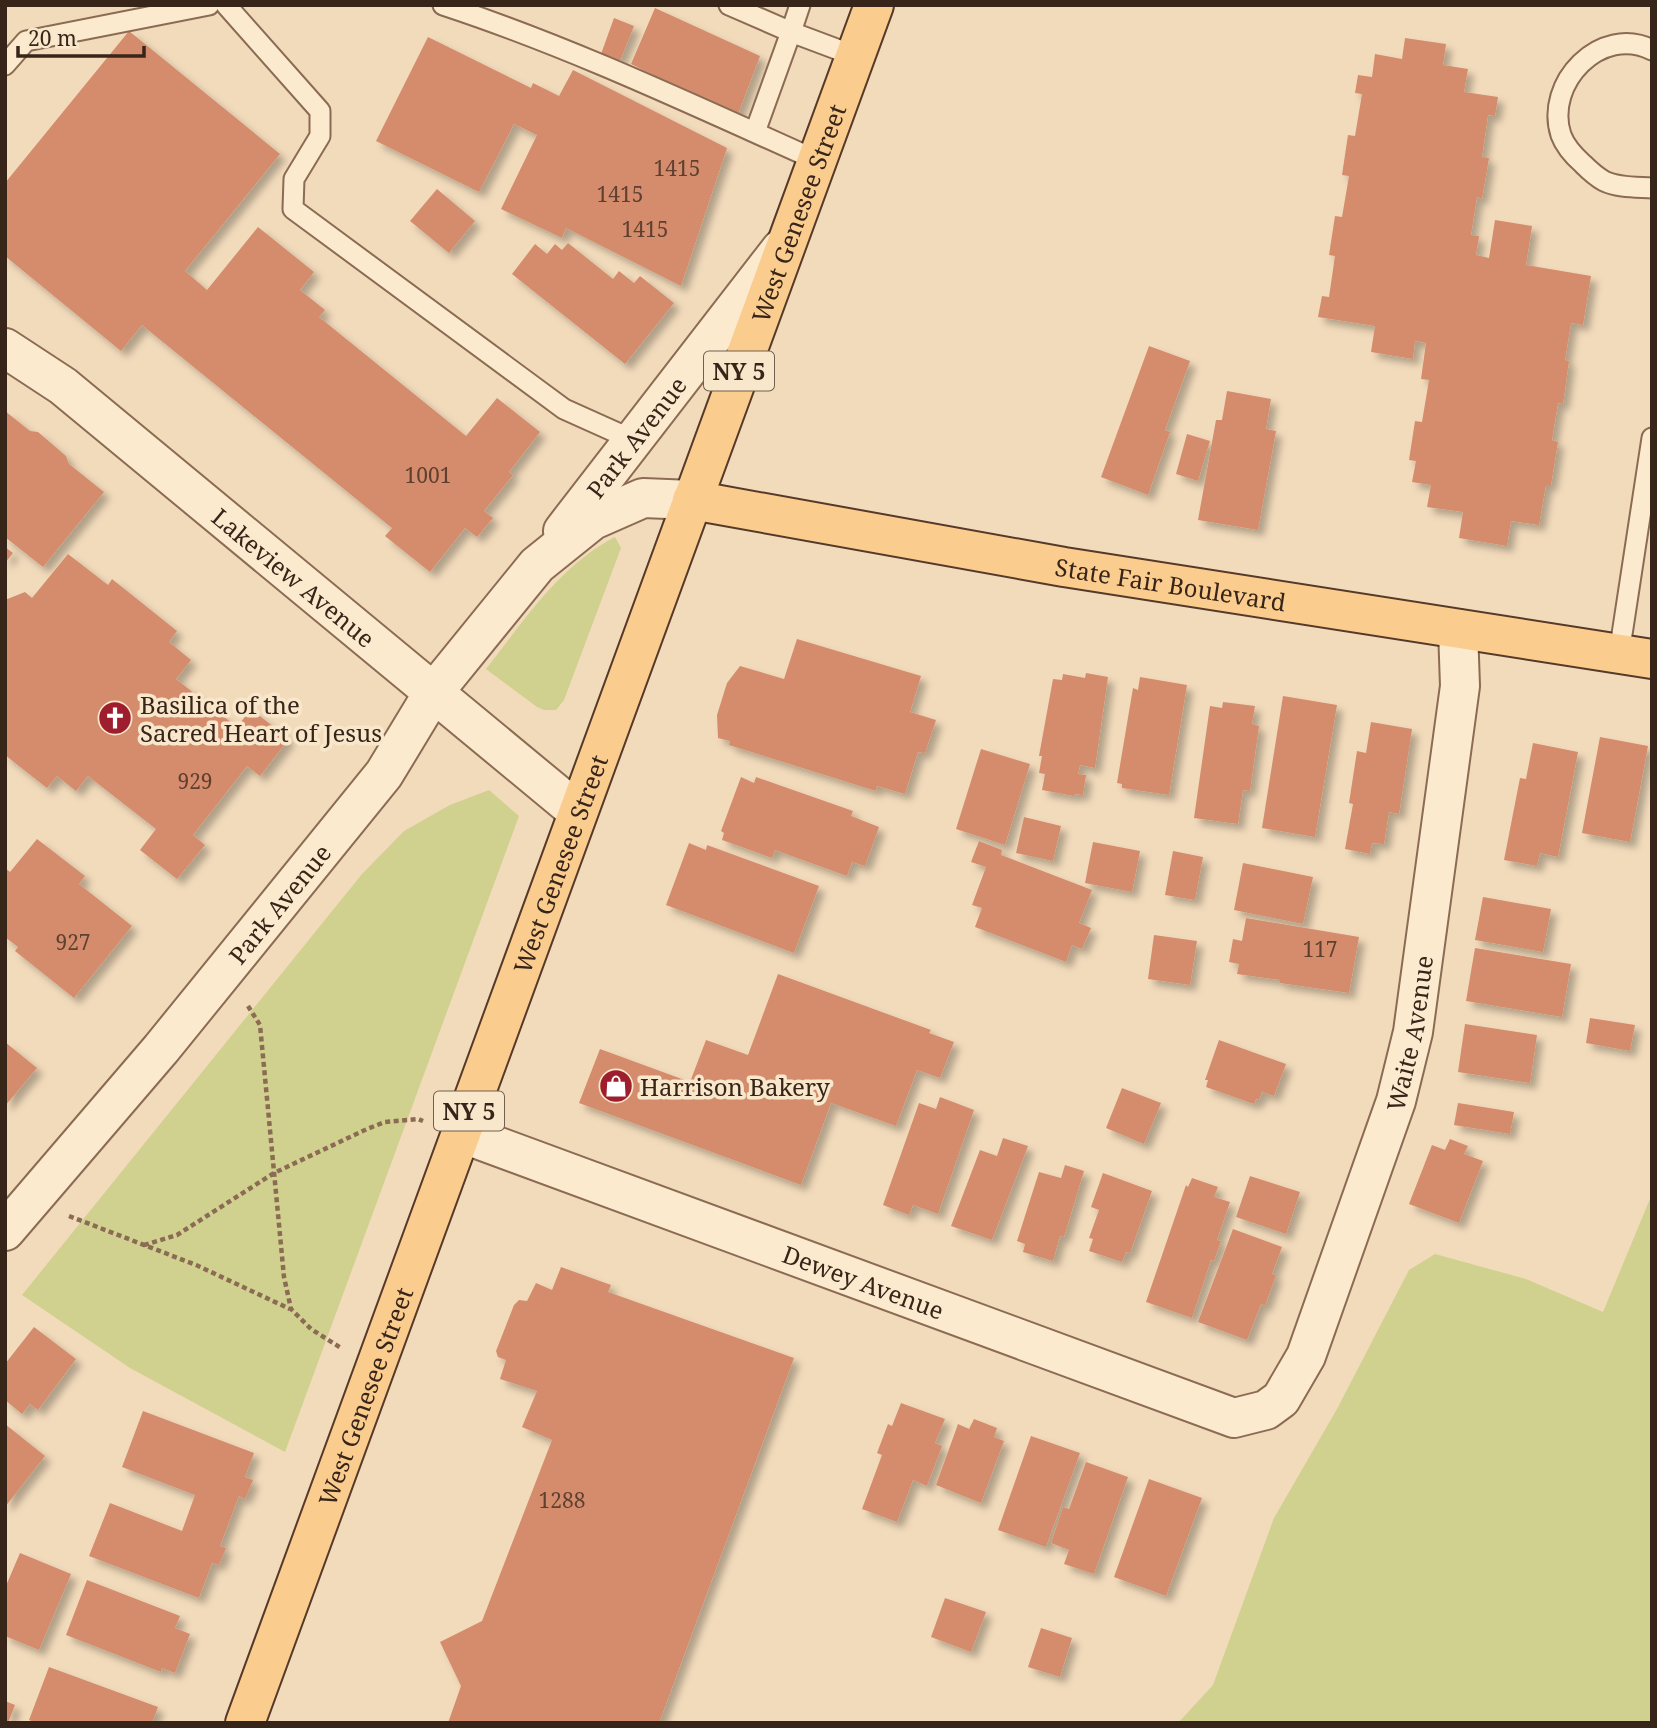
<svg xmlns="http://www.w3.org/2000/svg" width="1657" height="1728" viewBox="0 0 1657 1728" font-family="'Noto Serif',serif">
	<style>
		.green { fill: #d0d18f }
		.building { fill: #d48c6d; filter: url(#shadow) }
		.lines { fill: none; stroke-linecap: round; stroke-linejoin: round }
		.service-casing { stroke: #8b6b53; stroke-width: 23 }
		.minor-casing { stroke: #8b6b53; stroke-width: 42 }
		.primary-casing { stroke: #573929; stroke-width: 42 }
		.path { stroke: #8b6b53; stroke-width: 4.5; stroke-dasharray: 5 3.5; stroke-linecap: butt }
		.service { stroke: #fceacf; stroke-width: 19 }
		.minor { stroke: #fceacf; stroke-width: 38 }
		.primary { stroke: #facc8e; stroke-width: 38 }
		.labels { text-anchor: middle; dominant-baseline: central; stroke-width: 7; stroke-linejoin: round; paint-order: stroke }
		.number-label { font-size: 21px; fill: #5f3f2f }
		.shield { fill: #f9e7cb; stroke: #725f4f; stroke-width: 2 }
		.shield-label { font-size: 23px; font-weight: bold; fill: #38251a }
		.street-label { font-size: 24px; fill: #38251a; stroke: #f9e7cb }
		.poi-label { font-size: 24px; fill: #38251a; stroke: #f9e7cb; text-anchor: start }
	</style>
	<defs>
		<filter id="shadow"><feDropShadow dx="6" dy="6" stdDeviation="3.5" flood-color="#0004"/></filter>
	</defs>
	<rect width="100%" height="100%" fill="#f2dbbb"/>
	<path class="green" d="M615 537 621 548 564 700 556 710H544L537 707 486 669C524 621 559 566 615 537Z
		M489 790 519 816 285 1452 130 1368 22 1295 362 874 404 831 450 805Z
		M1652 1194V1723H1178L1213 1685 1274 1518 1337 1409 1409 1270 1435 1254 1526 1279 1603 1312Z"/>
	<path class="building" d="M655 8 760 56 737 117 631 64Z
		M614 18 634 26 620 61 601 54Z
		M129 31 280 154 185 271 207 290 258 227 314 272 300 290 325 310 319 317 466 436 497 398 540 432 509 472 513 475 484 511 493 518 477 537 465 528 430 572 385 536 392 528 142 325 121 351 5 256V183Z
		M428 37 531 88 533 83 559 96 573 70 727 148 681 286 566 228 562 238 501 209 537 135 514 124 479 192 376 141Z
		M1405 38 1446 44 1443 65 1468 69 1464 92 1498 97 1495 116 1488 115 1482 157 1489 158 1482 199 1477 197 1471 235 1479 236 1476 255 1489 258 1495 220 1532 226 1526 265 1591 276 1583 325 1571 323 1565 360 1569 361 1563 404 1558 403 1552 440 1558 442 1551 485H1546L1539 525 1511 521 1507 546 1459 538 1463 512 1427 507 1431 485 1412 482 1416 461 1409 460 1415 421 1422 422 1429 380 1421 379 1426 343 1415 341 1413 359 1371 352 1375 326 1318 317 1322 296 1329 297 1335 256 1329 255 1335 216 1342 217 1349 176 1342 175 1348 135 1355 136 1362 94 1355 93 1358 75 1372 77 1375 54 1402 59Z
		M437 189 475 221 449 253 410 221Z
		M568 243 613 279 619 271 634 283 640 276 674 303 625 364 512 274 535 244 547 254 555 244 562 250Z
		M1149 346 1190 361 1165 430 1170 432 1148 495 1101 477Z
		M1227 391 1271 399 1266 429 1276 431 1258 530 1198 520 1216 420H1222Z
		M5 411 30 431 38 432 66 456 69 464 104 492 43 567 5 537Z
		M1187 434 1210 441 1198 481 1176 474Z
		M5 547 13 553 5 563Z
		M68 554 108 585 112 579 177 631 169 642 191 660 176 679 237 727 251 709 289 739 260 776 247 766 193 835 205 845 177 879 140 850 156 829 88 776 76 791 57 776 47 788 5 755V600L25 592 32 598Z
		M797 639 921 676 910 712 936 720 925 753 918 752 905 794 877 786 876 791 729 745 730 741 718 738 717 715 727 683 740 666 784 679Z
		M1086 673 1108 677 1095 768 1080 765 1078 774 1086 775 1083 795 1075 794 1074 796 1042 790 1045 774 1039 773 1042 756H1039L1053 679 1062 680 1063 674 1085 678Z
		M1140 677 1187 685 1169 795 1122 788V784L1117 783 1133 688 1138 690Z
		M1283 696 1337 705 1315 837 1262 828Z
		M1223 702 1255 706 1252 724 1259 726 1250 791 1243 790 1238 824 1194 818 1210 706 1222 708Z
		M1371 722 1412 729 1399 814 1389 812 1384 844 1372 843 1370 854 1345 849 1353 804 1349 803 1357 751 1366 753Z
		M1600 737 1648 746 1630 842 1582 833Z
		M1533 743 1578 752 1558 857 1540 853 1537 866 1504 860 1520 778 1526 779Z
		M981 749 1030 764 1005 845 956 829Z
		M741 777 754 783 756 777 853 811 851 816 879 827 865 866 852 862 847 876 775 850 772 858 722 840 724 833 721 831Z
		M1024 817 1061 826 1053 861 1016 853Z
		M37 839 85 876 79 884 132 926 74 998 15 951 18 947 5 937V868L10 872Z
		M979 841 1002 850 1001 855 1092 890 1079 923 1091 928 1082 949 1072 945 1066 962 975 927 982 908 972 905 986 867 971 862Z
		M1093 842 1140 851 1132 892 1085 883Z
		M689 843 706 850 707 845 819 886 794 953 666 905Z
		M1173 851 1203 857 1195 900 1165 895Z
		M1243 863 1313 877 1303 924 1234 910Z
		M1483 897 1551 909 1543 952 1475 940Z
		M1246 918 1359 937 1349 993 1280 983V980L1237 974 1239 964 1229 962 1233 939 1242 941Z
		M1154 935 1197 941 1190 985 1148 979Z
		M1475 948 1571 964 1562 1017 1466 1001Z
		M778 974 931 1030 929 1033 954 1042 940 1078 917 1070 896 1126 831 1103 801 1185 579 1103 600 1049 690 1082 706 1040 748 1055Z
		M1590 1018 1635 1025 1630 1051 1586 1043Z
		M1465 1024 1537 1035 1530 1083 1458 1072Z
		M1219 1040 1286 1064 1274 1096 1262 1092 1259 1100 1256 1099 1254 1104 1206 1087 1208 1080H1205Z
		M5 1042 37 1068 5 1106Z
		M1122 1088 1161 1103 1144 1144 1106 1128Z
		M940 1097 974 1110 938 1214 913 1205 909 1215 883 1205 919 1103 936 1109Z
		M1458 1103 1514 1112 1510 1134 1454 1125Z
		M1003 1138 1028 1146 992 1240 951 1226 980 1150 997 1156Z
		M1450 1139 1468 1146 1464 1154 1483 1161 1459 1223 1409 1204 1432 1145 1445 1150Z
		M1065 1165 1084 1171 1064 1237 1060 1236 1053 1261 1023 1252 1025 1244 1017 1241 1039 1172 1061 1178Z
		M1103 1173 1152 1191 1130 1253 1126 1252 1122 1262 1089 1251 1093 1239 1089 1238 1099 1210 1091 1207Z
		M1250 1176 1300 1192 1286 1234 1236 1217Z
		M1192 1178 1218 1187 1214 1197 1230 1202 1217 1240 1221 1241 1214 1261 1211 1260 1192 1318 1146 1302 1186 1185 1188 1187Z
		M1233 1229 1282 1247 1272 1274 1276 1275 1265 1306 1261 1304 1247 1340 1198 1322Z
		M561 1267 611 1285 608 1292 794 1358 659 1723H448L461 1686 440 1642 482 1621 552 1440 522 1427 537 1391 500 1379 506 1360 498 1357 496 1351 514 1305 519 1300 527 1301 536 1283 552 1290Z
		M34 1327 76 1359 38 1410 30 1404 22 1414 5 1400V1364Z
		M901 1403 945 1419 935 1443 942 1446 927 1486 913 1480 897 1522 862 1509 882 1455 877 1453 888 1424 892 1426Z
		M143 1411 254 1453 245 1477 253 1480 245 1499 239 1496 220 1546 226 1548 219 1565 212 1563 199 1598 89 1556 110 1503 182 1531 195 1495 122 1467Z
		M974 1419 997 1428 994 1437 1004 1441 981 1503 936 1485 958 1424 969 1429Z
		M5 1424 45 1456 5 1507Z
		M1031 1436 1080 1453 1046 1547 998 1530Z
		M1086 1462 1128 1477 1094 1574 1064 1564 1069 1550 1051 1543 1063 1507 1069 1509Z
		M1149 1479 1202 1498 1166 1596 1114 1577Z
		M20 1553 71 1574 39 1650 5 1636V1588Z
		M87 1580 180 1616 175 1628 190 1634 175 1673 162 1668 161 1672 66 1635Z
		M945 1598 986 1612 971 1652 931 1637Z
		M1041 1628 1072 1638 1060 1677 1028 1667Z
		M49 1667 158 1707 152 1723H36L29 1720Z
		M5 1701 15 1705 8 1723H5Z"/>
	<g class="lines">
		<g class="service-casing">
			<path id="service" d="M226 5 320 111V136L294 179 293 209 564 409 633 440
				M443 5C571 47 693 105 816 160
				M729 5 791 32 755 132
				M800 5 791 32 855 56
				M1652 50C1601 24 1544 83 1561 135 1565 146 1574 156 1583 164 1589 170 1597 177 1604 181 1618 188 1637 187 1652 188
				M5 65 26 41 209 5
				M1619 654 1652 438"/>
		</g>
		<g class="minor-casing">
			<g id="minor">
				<path id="s1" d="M5 348 63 386 578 812"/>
				<path id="s2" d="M563 531 781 249"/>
				<path id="s3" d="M461 1133 1234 1418 1266 1410 1281 1399 1306 1356 1396 1101 1413 1032 1460 686 1458 629"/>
				<path id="s4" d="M5 1231 161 1049 384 774 433 693 537 565 593 520 643 498 692 500"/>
			</g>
		</g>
		<g class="primary-casing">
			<g id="primary">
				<path id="s5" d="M692 500 1064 567 1652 659"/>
				<path id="s6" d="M245 1723 874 5"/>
			</g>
		</g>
		<path class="path" d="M248 1006 260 1025 284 1277 291 1309 311 1329 341 1348
			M69 1216 196 1265 290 1309
			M144 1245 177 1235 274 1173 367 1129 385 1122 418 1119 423 1121"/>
		<use href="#service" class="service"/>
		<use href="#minor" class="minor"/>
		<use href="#primary" class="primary"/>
	</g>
	<defs>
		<g id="church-disc" transform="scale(1.75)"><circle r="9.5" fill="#9f1e2d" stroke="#f9e7cb"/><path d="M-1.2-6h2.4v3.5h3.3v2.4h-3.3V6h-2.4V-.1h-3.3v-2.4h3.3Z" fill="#fff"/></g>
		<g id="shop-disc" transform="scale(1.75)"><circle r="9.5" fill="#9f1e2d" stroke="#f9e7cb"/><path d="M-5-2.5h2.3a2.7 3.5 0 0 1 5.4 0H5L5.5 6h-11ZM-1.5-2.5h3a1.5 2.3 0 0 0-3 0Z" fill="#fff"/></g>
	</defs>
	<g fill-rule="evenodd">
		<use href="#church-disc" x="115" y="718"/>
		<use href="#shop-disc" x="616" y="1086"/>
	</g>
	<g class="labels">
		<g class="number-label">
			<text x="677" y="168">1415</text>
			<text x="620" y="194">1415</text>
			<text x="645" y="229">1415</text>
			<text x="428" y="475">1001</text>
			<text x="195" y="781">929</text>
			<text x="73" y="942">927</text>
			<text x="1320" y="949">117</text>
			<text x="562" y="1500">1288</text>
		</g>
		<g class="shield">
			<rect x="704" y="351.5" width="70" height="39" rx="5"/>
			<rect x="434" y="1091.5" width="70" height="39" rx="5"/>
		</g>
		<g class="shield-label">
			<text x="739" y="371">NY 5</text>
			<text x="469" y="1111">NY 5</text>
		</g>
		<g class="street-label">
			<text stroke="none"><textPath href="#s6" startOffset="1608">West Genesee Street</textPath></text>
			<text stroke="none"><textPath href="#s2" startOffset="119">Park Avenue</textPath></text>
			<text stroke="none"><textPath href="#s1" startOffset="369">Lakeview Avenue</textPath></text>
			<text stroke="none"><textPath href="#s5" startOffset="486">State Fair Boulevard</textPath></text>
			<text stroke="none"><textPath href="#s6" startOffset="915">West Genesee Street</textPath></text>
			<text stroke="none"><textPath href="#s4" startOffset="427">Park Avenue</textPath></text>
			<text stroke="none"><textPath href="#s3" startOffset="1265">Waite Avenue</textPath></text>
			<text stroke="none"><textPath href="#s3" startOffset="429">Dewey Avenue</textPath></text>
			<text stroke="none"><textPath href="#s6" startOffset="348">West Genesee Street</textPath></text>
		</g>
		<g class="poi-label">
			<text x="140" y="704">Basilica of the<tspan x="140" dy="28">Sacred Heart of Jesus</tspan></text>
			<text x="640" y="1086">Harrison Bakery</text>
		</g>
	</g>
	<rect width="1657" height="1728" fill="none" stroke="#38251a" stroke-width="14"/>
	<path d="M18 46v10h126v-10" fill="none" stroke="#38251a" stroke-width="3.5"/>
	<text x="28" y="46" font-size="21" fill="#38251a" stroke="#f9e7cb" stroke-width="5" paint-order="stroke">20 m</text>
</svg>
